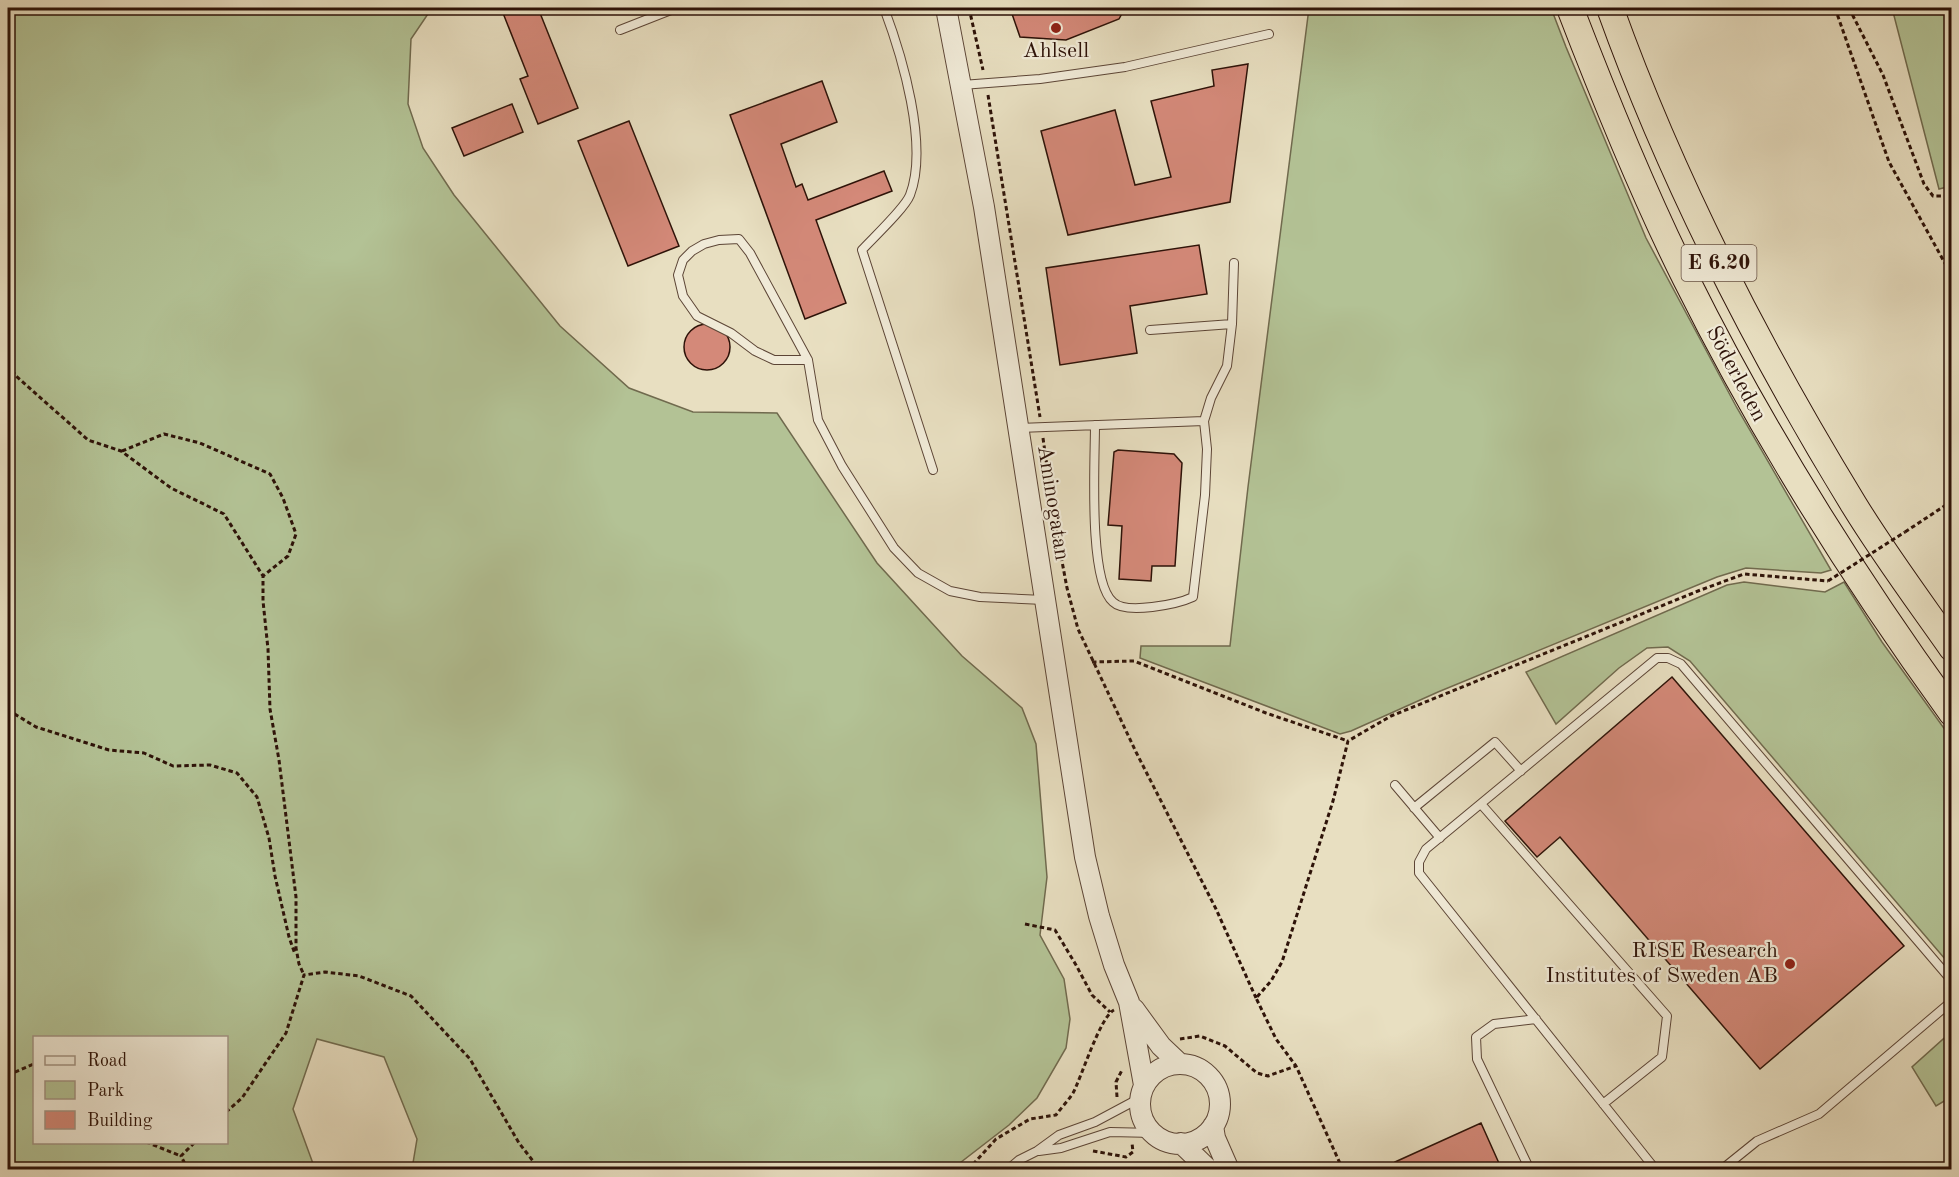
<svg xmlns="http://www.w3.org/2000/svg" width="1959" height="1177" viewBox="0 0 1959 1177" font-family="'Old Standard TT',serif">
	<style>
		.green { fill: #b3c295; stroke: #706a4e; stroke-width: 1.5; fill-rule: evenodd }
		.building { fill: #d48979; stroke: #2d1208; stroke-width: 1.5 }
		.lines { fill: none; stroke-linecap: round; stroke-linejoin: round }
		.service-casing { stroke: #5c4536; stroke-width: 10 }
		.tertiary-casing { stroke: #5c4536; stroke-width: 22 }
		.trunk-casing { stroke: #2d1208; stroke-width: 28 }
		.path { stroke: #2d1208; stroke-width: 3; stroke-dasharray: 4.5 3; stroke-linecap: butt }
		.service { stroke: #f0ead7; stroke-width: 8 }
		.tertiary { stroke: #f0ead7; stroke-width: 20 }
		.trunk { stroke: #e8dfc1; stroke-width: 26 }
		.path-bridge { stroke: #2d1208; stroke-width: 3; stroke-dasharray: 4.5 3; stroke-linecap: butt }
		.poi-dot { fill: #8f2418; stroke: #f0ead7; stroke-width: 2 }
		.labels { text-anchor: middle; dominant-baseline: central; stroke-width: 4.5; stroke-linejoin: round; paint-order: stroke }
		.shield { fill: #f0ead7; stroke: #685346; stroke-width: 1.5 }
		.shield-label { font-size: 21px; font-weight: bold; fill: #2d1208 }
		.poi-label { font-size: 22px; fill: #2d1208; stroke: #f0ead7 }
		.street-label { font-size: 22px; fill: #2d1208; stroke: #f0ead7 }
	</style>
	<rect width="100%" height="100%" fill="#e8dfc1"/>
	<filter id="stains"><feTurbulence type="fractalNoise" baseFrequency=".00333" numOctaves="4"/><feColorMatrix values="0 0 0 0 .2 0 0 0 0 .09 0 0 0 0 .02 0 0 0 .5 -.17"/></filter>
	<radialGradient id="worn" r=".72"><stop offset=".6" stop-color="#630" stop-opacity="0"/><stop offset="1" stop-color="#630" stop-opacity=".3"/></radialGradient>
	<path class="green" d="M8 8H432L411 39 408 104 423 148 454 195 560 326 629 388 693 412 777 413 877 563 962 656 1022 708 1036 744 1047 877 1040 935 1064 979 1070 1019 1066 1048 1037 1098 1009 1125 952 1169H412L417 1139 384 1057 317 1039 293 1109 315 1169H8ZM34 1038H226V1142H34Z
		M1309 8H1551L1566 47 1646 238 1737 408 1831 570 1821 573 1746 568 1717 577 1438 692 1351 731 1340 734 1140 658 1141 646H1230L1248 487Z
		M1892 8H1951V186L1939 189Z
		M1744 582 1825 592 1844 582 1882 642 1951 738V966L1690 661 1668 647 1647 648 1619 668 1556 724 1526 672 1727 585Z
		M1951 1032V1097L1936 1106 1912 1067Z"/>
	<path class="building" d="M501 8H538L578 108 538 124 520 79 528 76Z
		M1010 8H1125L1119 19 1066 40 1020 37Z
		M1248 64 1230 202 1068 235 1041 131 1115 110 1135 185 1171 177 1151 101 1214 86 1212 70Z
		M822 81 837 122 781 144 796 187 802 184 808 200 884 171 892 191 816 220 846 303 805 319 730 115Z
		M512 104 523 132 464 156 452 128Z
		M629 121 679 246 628 266 578 141Z
		M1199 245 1207 294 1130 306 1137 353 1060 365 1046 268Z
		M684 347a23 23 0 1 1 46 0a23 23 0 1 1-46 0Z
		M1118 450 1174 454 1182 463 1175 566H1152L1151 581 1119 579 1122 526 1108 525 1114 452Z
		M1672 677 1904 946 1760 1069 1560 837 1537 857 1505 821Z
		M1481 1123 1502 1170H1398L1395 1162Z"/>
	<g class="lines">
		<g class="service-casing">
			<path id="service" d="M884 8C902 56 929 145 910 195 905 208 874 237 862 250L933 470
				M620 30 676 8
				M962 85 1040 79 1125 67 1269 34
				M1150 330 1232 324
				M808 360H774L755 351 731 333 697 316 683 296 678 275 683 260 692 251 704 244 719 240 739 239 750 253 808 360 818 420 842 466 894 548 918 573 950 591 980 597 1044 600
				M1095 425C1095 460 1088 581 1113 602 1126 615 1178 604 1193 597L1205 495 1207 449 1204 421 1211 398 1227 366 1232 324 1234 263
				M1019 428 1204 421
				M1395 785 1440 838
				M1481 804 1667 1016 1662 1057 1603 1104
				M1414 808 1495 742 1521 771
				M1039 1151 1061 1148 1110 1132 1154 1133
				M1012 1170V1166L1019 1160 1037 1151 1059 1135 1095 1122 1140 1098
				M1530 1170 1477 1059 1476 1037 1494 1024 1536 1019
				M1656 1170 1419 873V862L1426 849 1657 658H1668L1681 664 1952 981
				M1721 1170 1757 1141 1819 1114 1952 1001"/>
		</g>
		<g class="tertiary-casing">
			<path id="tertiary" d="M946 8 984 207 1085 857 1099 916 1114 965 1129 1002 1144 1085
				M1134 1009 1161 1046 1180 1064
				M1140 1104a40 40 0 1 1 80 0a40 40 0 1 1-80 0Z
				M1213 1126 1215 1138 1229 1170
				M1181 1143 1209 1170"/>
		</g>
		<g class="trunk-casing">
			<path id="trunk" d="M1570 8C1605 99 1642 191 1686 279 1762 432 1852 575 1952 713
				M1610 8C1672 181 1758 348 1854 505 1884 554 1919 601 1952 648"/>
		</g>
		<path class="path" d="M969 8 983 70
			M1835 8 1889 162 1952 276
			M1849 8 1883 75 1924 184 1933 196H1952
			M988 95 1040 417
			M8 364 16 376 88 440 121 451 171 488 224 514 263 576V601L268 649 270 709 279 760 296 897V948L299 964 304 975
			M1043 438 1055 524 1067 588 1078 629 1136 752 1216 909 1256 998
			M122 451 164 434 200 443 270 474 283 498 296 534 288 556 263 576
			M1905 532 1952 501
			M1092 662 1134 661 1266 713 1348 741
			M8 710 36 727 109 750 144 753 173 766 210 765 237 773 257 797 269 838 275 876 289 937 295 954
			M1025 924 1055 930 1076 965 1092 995 1110 1012
			M1180 1039 1200 1036 1225 1046 1257 1073 1268 1076 1296 1066
			M8 1075 34 1064
			M1117 1097 1116 1082 1122 1070
			M226 1112 242 1098 286 1033 304 975 325 972 359 976 411 996 470 1059 519 1143 540 1170
			M146 1142 181 1156
			M1093 1151 1126 1157 1133 1152 1132 1143
			M188 1170 181 1156 195 1142
			M968 1170 996 1139 1030 1119 1056 1115C1061 1108 1068 1101 1073 1093 1082 1076 1100 1017 1114 1010
			M1343 1170 1296 1066 1276 1039 1256 998 1271 981 1282 962 1333 801 1348 741 1391 716 1698 591 1744 574 1828 581"/>
		<use href="#service" class="service"/>
		<use href="#tertiary" class="tertiary"/>
		<use href="#trunk" class="trunk"/>
		<path class="path-bridge" d="M1828 581 1905 532"/>
	</g>
	<g class="poi-dot">
		<circle cx="1056" cy="28" r="6"/>
		<circle cx="1790" cy="964" r="6"/>
	</g>
	<g class="labels">
		<rect class="shield" x="1681.5" y="245" width="75" height="36" rx="4.5"/>
		<g class="shield-label">
			<text x="1719" y="263">E 6.20</text>
		</g>
		<g class="poi-label">
			<text x="1056" y="51">Ahlsell</text>
			<text x="1778" y="951" text-anchor="end">RISE Research<tspan x="1778" dy="25">Institutes of Sweden AB</tspan></text>
		</g>
		<g class="street-label">
			<text transform="translate(1736 374) rotate(62)">Söderleden</text>
			<text transform="translate(1053 503) rotate(81)">Aminogatan</text>
		</g>
	</g>
	<rect width="1959" height="1177" fill="none" stroke="#e8dfc1" stroke-width="30"/>
	<rect x="9" y="9" width="1941" height="1159" fill="none" stroke="#2d1208" stroke-width="3"/>
	<rect x="15" y="15" width="1929" height="1147" fill="none" stroke="#2d1208" stroke-width="1.5"/>
	<rect x="33" y="1036" width="195" height="108" fill="#f0ead7" stroke="#a29484" stroke-width="1.5"/>
	<rect x="45" y="1056" width="30" height="9" fill="#f0ead7" stroke="#a29484" stroke-width="1.5"/>
	<text x="87" y="1066" font-size="18" fill="#2d1208">Road</text>
	<rect x="45" y="1081" width="30" height="18" fill="#b3c295" stroke="#a29484" stroke-width="1.5"/>
	<text x="87" y="1096" font-size="18" fill="#2d1208">Park</text>
	<rect x="45" y="1111" width="30" height="18" fill="#d48979" stroke="#a29484" stroke-width="1.5"/>
	<text x="87" y="1126" font-size="18" fill="#2d1208">Building</text>
	<rect width="100%" height="100%" filter="url(#stains)"/>
	<rect width="100%" height="100%" fill="url(#worn)"/>
</svg>
